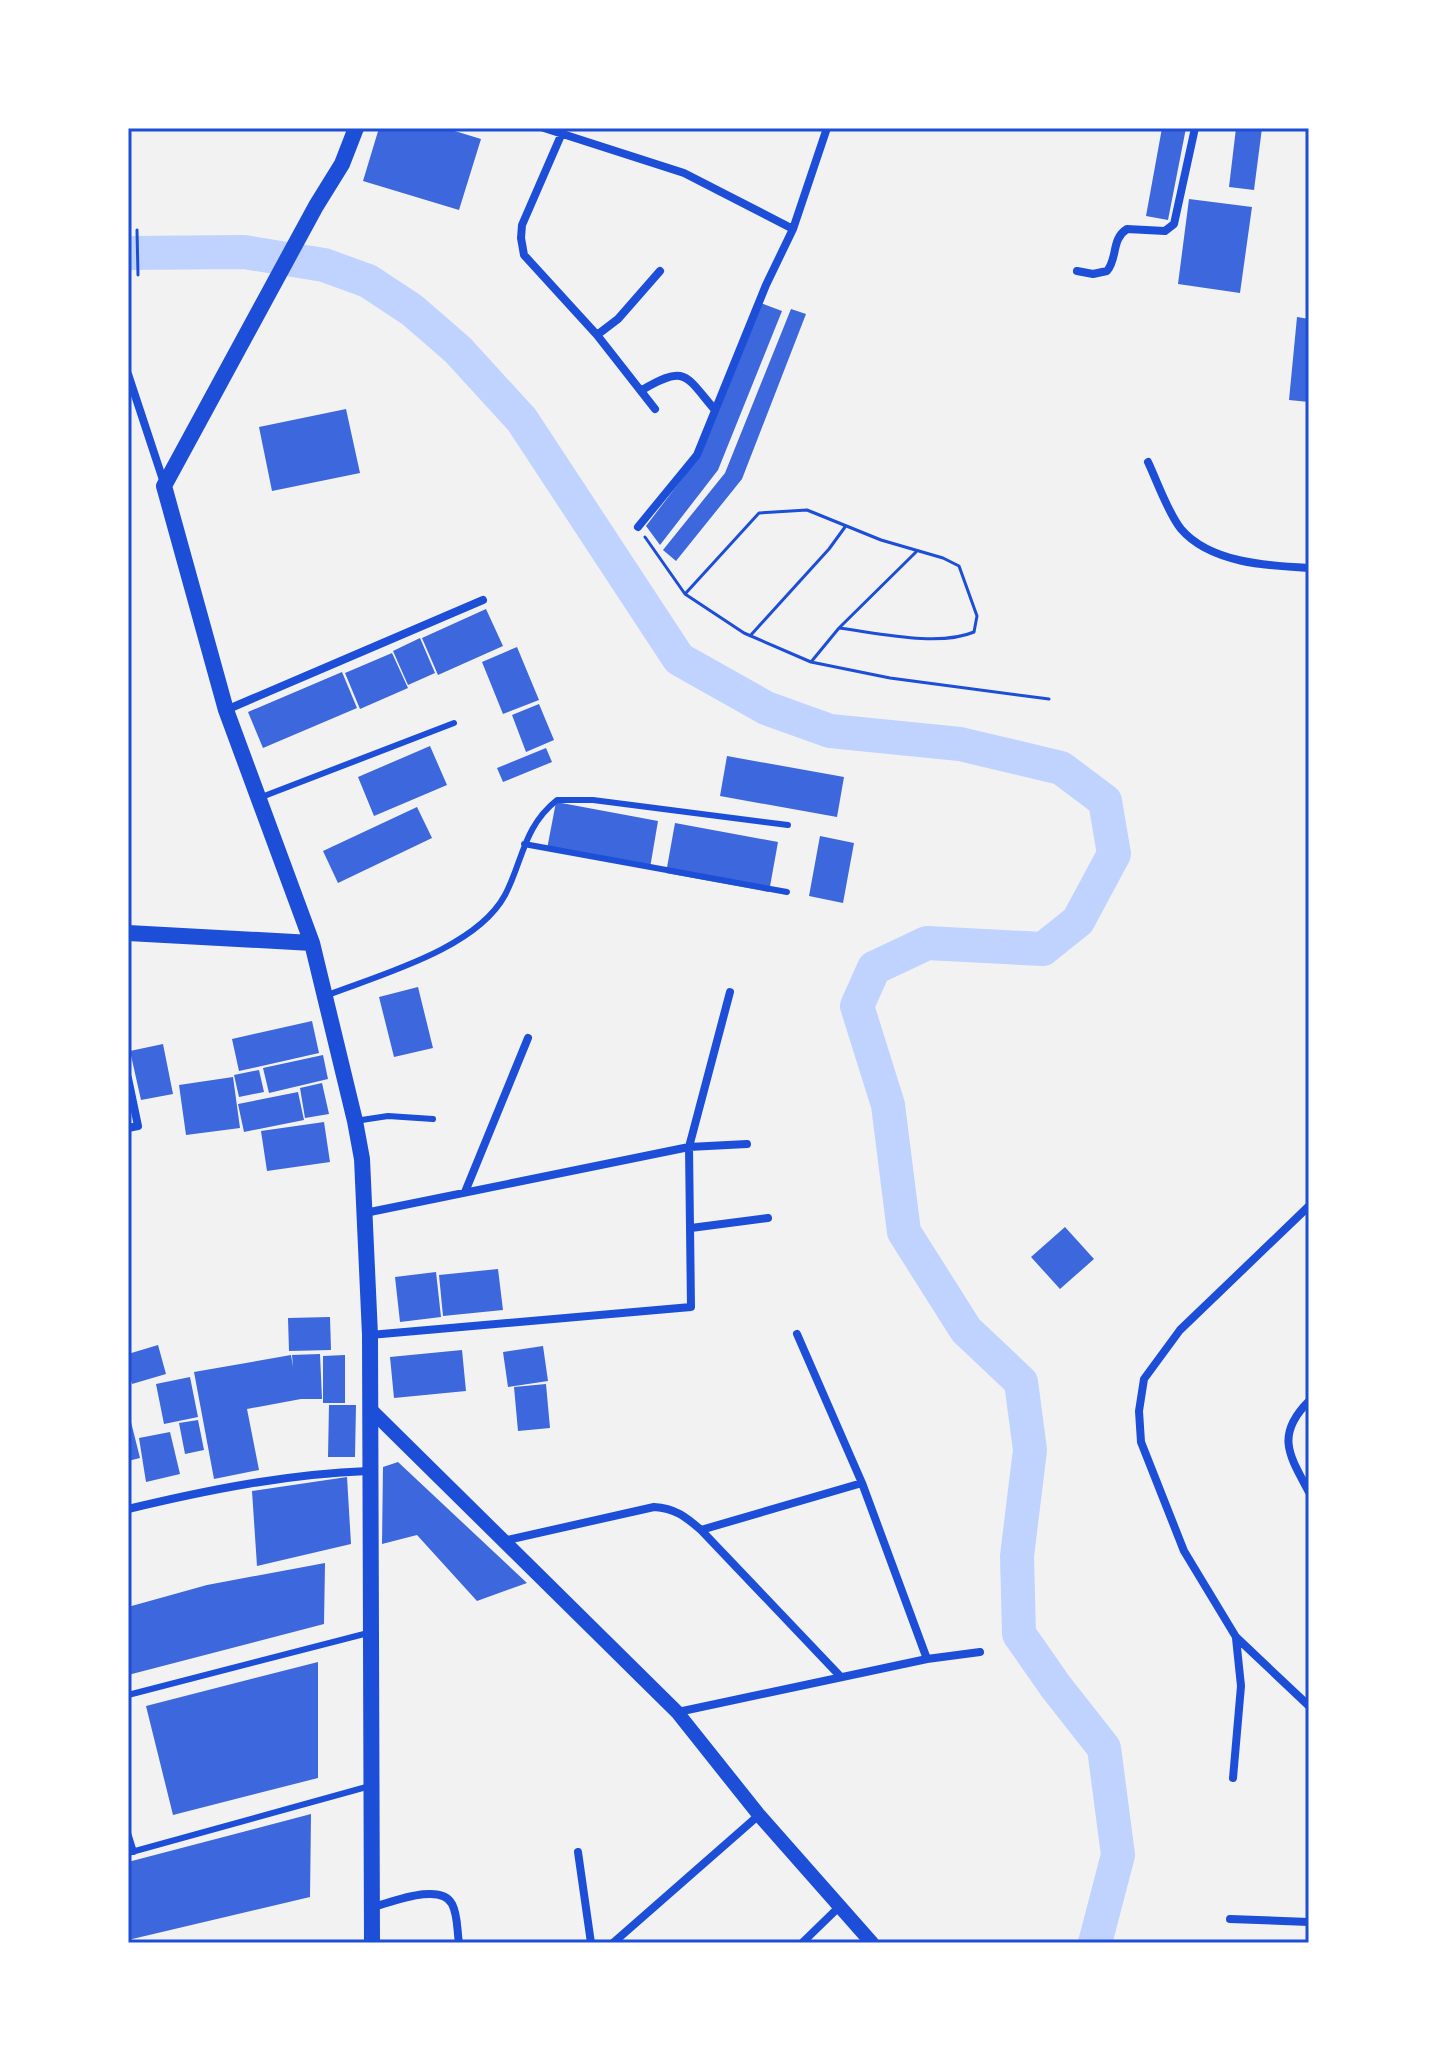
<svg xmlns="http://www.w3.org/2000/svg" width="1437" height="2071" viewBox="0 0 1437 2071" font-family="'Exo 2',sans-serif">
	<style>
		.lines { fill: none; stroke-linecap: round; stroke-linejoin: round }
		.river { stroke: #bfd3fe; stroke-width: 34 }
		.building { fill: #3d67dc }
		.path { stroke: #1d4ed8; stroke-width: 3 }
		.service { stroke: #1d4ed8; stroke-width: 6 }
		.minor { stroke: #1d4ed8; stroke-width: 8 }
		.tertiary { stroke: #1d4ed8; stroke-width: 14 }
		.secondary { stroke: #1d4ed8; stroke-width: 16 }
		.neatline { fill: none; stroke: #1d4ed8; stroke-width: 3 }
	</style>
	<rect width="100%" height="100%" fill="#f2f2f2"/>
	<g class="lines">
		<path class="river" d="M128 253 244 252 324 265 368 281 412 310 458 350 522 420 679 659 766 708 830 731 960 744 1061 768 1105 801 1114 854 1078 921 1043 949 927 943 874 968 857 1006 888 1105 904 1232 966 1330 1021 1382 1030 1450 1017 1556 1019 1634 1056 1687 1104 1748 1118 1855 1095 1943"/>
	</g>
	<path class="building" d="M379 128H445L481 139 459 210 363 181Z
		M1162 128H1186L1168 220 1146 216Z
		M1236 128H1262L1254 190 1229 187Z
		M1189 199 1252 207 1240 293 1178 284Z
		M761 303 782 311 718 470 660 545 646 526 698 458Z
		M791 309 806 314 742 479 676 561 663 550 725 473Z
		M1297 317 1309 319V402L1289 400Z
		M346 409 360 473 272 491 259 427Z
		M486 609 503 646 438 675 422 638Z
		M420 638 435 673 408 685 393 651Z
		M517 647 539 700 503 714 482 662Z
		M392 653 408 688 360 709 345 673Z
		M342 672 357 708 263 748 248 712Z
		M539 704 554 740 526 752 512 715Z
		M430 746 447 785 374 816 358 777Z
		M546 748 552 762 503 782 497 768Z
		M727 756 844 777 837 817 720 796Z
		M556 802 658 821 650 868 547 849Z
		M417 807 432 838 338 883 323 851Z
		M675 823 778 842 769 892 666 873Z
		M820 836 854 843 843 903 809 896Z
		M418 987 433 1048 394 1057 379 997Z
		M312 1021 319 1053 239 1071 232 1039Z
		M163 1044 173 1094 141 1100 130 1051Z
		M323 1055 328 1079 269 1093 263 1068Z
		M259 1070 264 1092 239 1097 234 1075Z
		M233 1077 240 1128 186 1135 179 1085Z
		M322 1083 329 1114 305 1118 300 1088Z
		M298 1092 304 1120 244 1132 238 1104Z
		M324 1122 330 1162 267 1171 261 1131Z
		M1065 1227 1094 1259 1060 1289 1031 1257Z
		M498 1269 503 1310 443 1316 439 1275Z
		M436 1272 441 1317 400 1322 395 1277Z
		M330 1317 331 1350 289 1351 288 1318Z
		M158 1345 166 1374 132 1384 128 1370V1354Z
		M543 1346 548 1381 508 1387 503 1352Z
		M462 1350 466 1391 394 1398 390 1357Z
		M320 1354 322 1399H301L247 1409 259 1470 214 1479 194 1372 291 1355 293 1367 292 1355Z
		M345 1355V1403H323V1356Z
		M190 1377 198 1417 164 1424 156 1384Z
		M546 1384 550 1428 518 1431 514 1387Z
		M329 1405H356L355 1457H328Z
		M128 1410 140 1458 128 1461Z
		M198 1420 204 1450 185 1454 179 1423Z
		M170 1432 180 1474 146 1482 139 1438Z
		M398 1462 527 1583 477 1601 417 1535 382 1544 383 1467Z
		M347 1477 351 1544 257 1566 252 1491Z
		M325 1563 324 1624 128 1675V1607L207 1585Z
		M318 1662V1778L173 1815 146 1706Z
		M311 1814 310 1897 128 1940V1862Z"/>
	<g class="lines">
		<path class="path" d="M137 230 138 275
			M645 537 685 594 744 633 811 662 890 678 1049 699
			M685 594 759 513 807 510 881 540 943 558 959 566 977 616 974 632C939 647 878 633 839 628
			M750 636 829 549 845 527
			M811 662 839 628 916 552"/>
		<path class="service" d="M259 798 454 723
			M524 844 787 892
			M325 996C379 975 476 949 505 895 523 861 523 827 557 800H593L788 825
			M355 1121 388 1116 433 1119
			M128 1695 368 1633
			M128 1833 134 1852
			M128 1853 370 1786"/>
		<path class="minor" d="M544 128 684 173 793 229
			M562 133 522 225 521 238 524 255 597 335 655 409
			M1077 271 1093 274 1107 271C1118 258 1111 239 1127 229L1165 231 1174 224 1195 128
			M597 335 618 319 660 271
			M128 374 164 483
			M642 390C686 364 685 375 715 410
			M1148 462C1157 481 1168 513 1181 529 1210 563 1268 566 1309 568
			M638 527 697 455 766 285 793 229 827 128
			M226 710 483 600
			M128 1078 138 1126 128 1128
			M465 1192 528 1038
			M1309 1206 1180 1330 1144 1379 1139 1411 1141 1442 1184 1551 1236 1637 1309 1706
			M365 1213 689 1147 747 1144
			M691 1228 768 1218
			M797 1334 862 1483
			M370 1335 691 1307 689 1147 730 992
			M1309 1401C1275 1435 1289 1455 1309 1492
			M128 1509C207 1490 287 1474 368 1471
			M503 1541 654 1507C675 1508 686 1517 701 1530L840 1676
			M927 1659 980 1652
			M678 1712 927 1659 862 1483 701 1530
			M1233 1778 1241 1686 1236 1638
			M578 1852 591 1943
			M373 1907C392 1902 441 1882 452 1904 458 1915 457 1931 459 1943
			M1230 1919 1309 1922
			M613 1943 759 1815
			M802 1943 839 1907"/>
		<path class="tertiary" d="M370 1409 677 1712 759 1815 872 1943"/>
		<path class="secondary" d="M356 128 342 164 316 206 164 486 226 710 312 943 355 1121 362 1159 370 1335 372 1943
			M128 933 312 943"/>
	</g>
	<rect width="1437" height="2071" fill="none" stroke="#ffffff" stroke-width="260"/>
	<rect x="130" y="130" width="1177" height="1811" class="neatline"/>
</svg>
